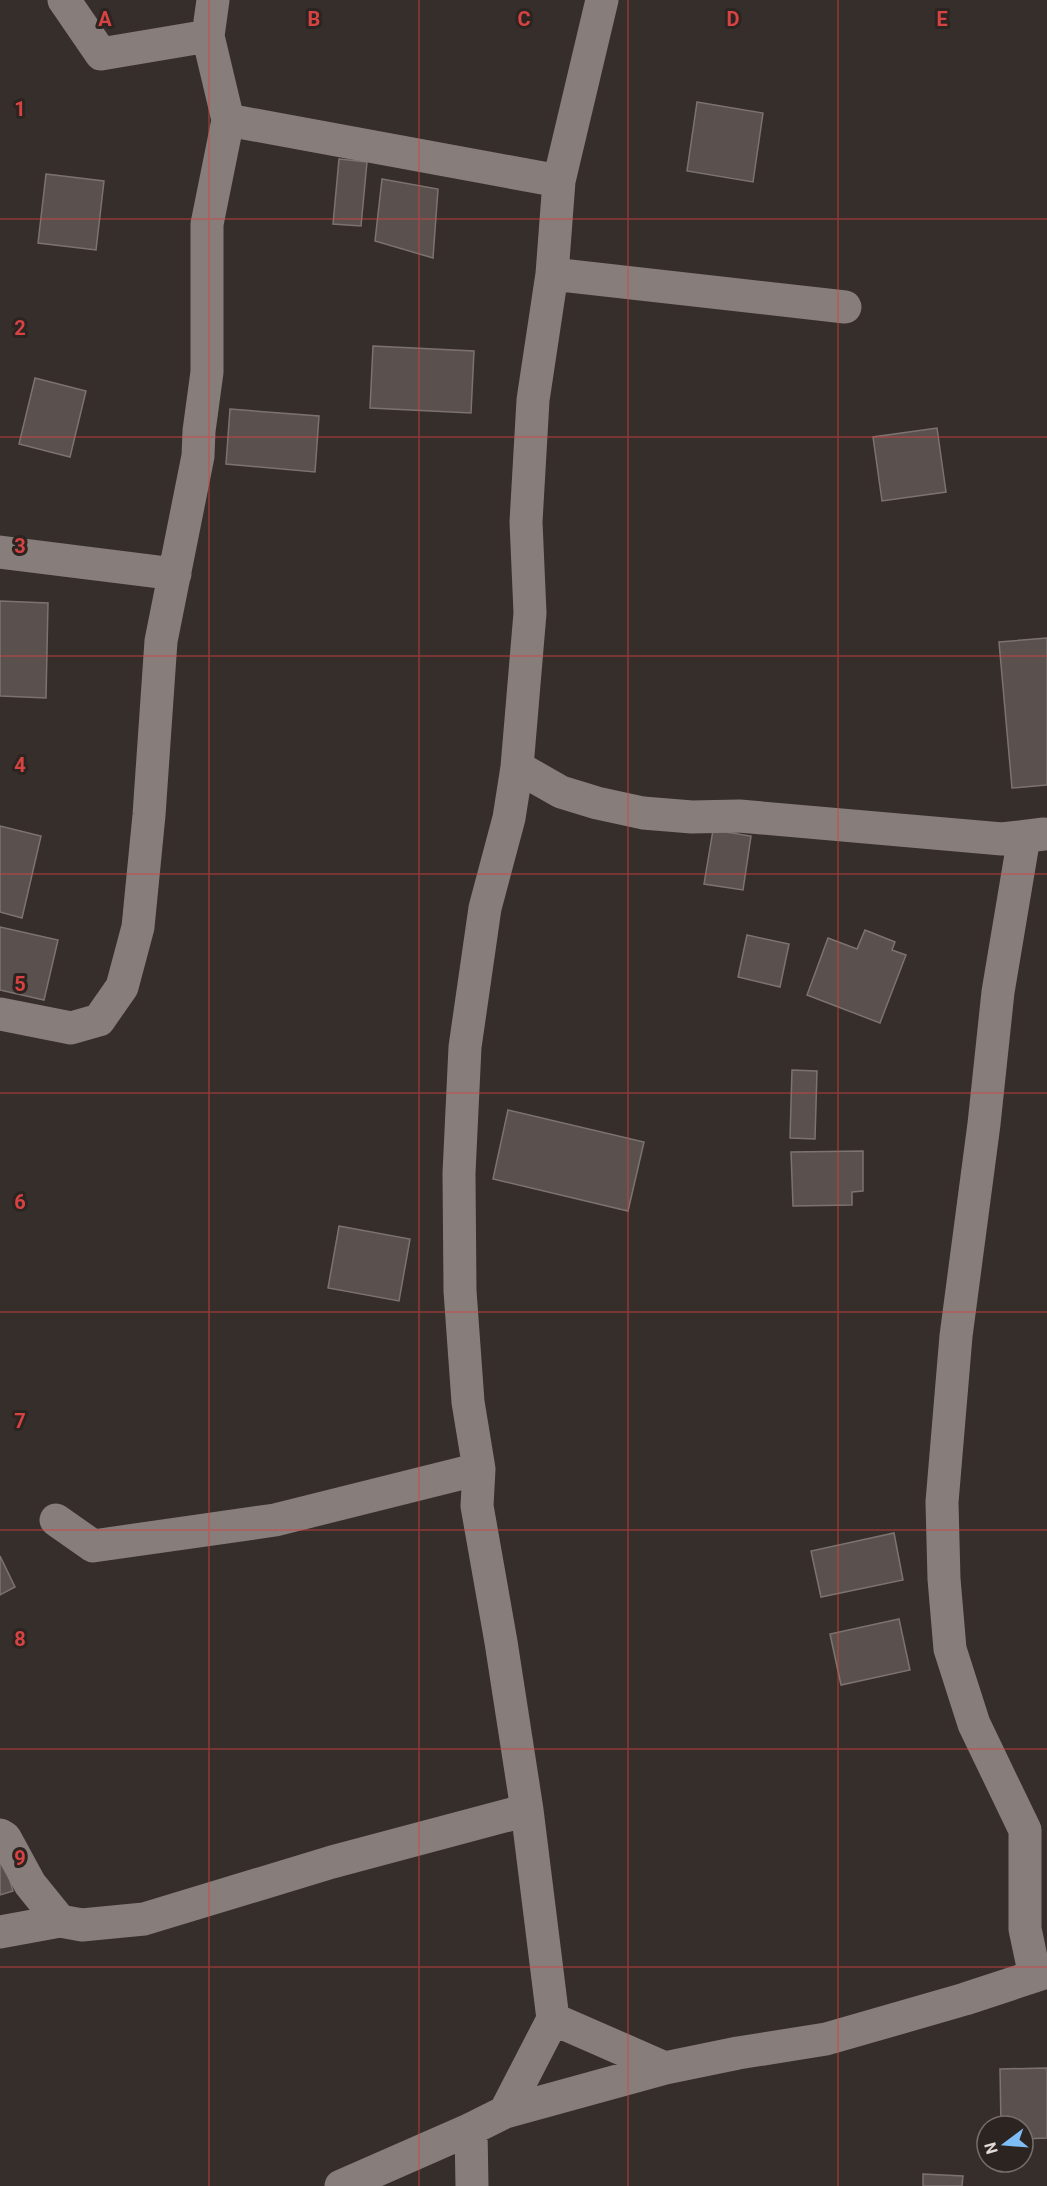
<svg xmlns="http://www.w3.org/2000/svg" width="1047" height="2186" viewBox="0 0 1047 2186" font-family="Roboto,sans-serif">
	<style>
		.building { fill: #5a514e; stroke: #7c7370; stroke-width: 1.5 }
		.lines { fill: none; stroke-linecap: round; stroke-linejoin: round }
		.minor { stroke: #877d7a; stroke-width: 33 }
		.grid { fill: none; stroke: #d74342; stroke-width: 1.5; stroke-opacity: 0.55 }
		.grid-label { font-size: 20px; text-anchor: middle; font-weight: bold; fill: #d74342; stroke: #2c2421; stroke-width: 6; stroke-linejoin: round; paint-order: stroke }
	</style>
	<rect width="100%" height="100%" fill="#362e2b"/>
	<path class="building" d="M697 102 763 113 753 182 687 171Z
		M339 159 367 162 361 226 333 224Z
		M46 174 104 181 96 250 38 243Z
		M382 179 438 189 433 258 375 241Z
		M373 346 474 351 471 413 370 408Z
		M35 378 86 391 70 457 19 444Z
		M230 409 319 416 315 472 226 464Z
		M937 428 946 492 882 501 873 437Z
		M0 601 48 603 46 698 0 696Z
		M1047 638V785L1012 788 999 642Z
		M0 826 41 836 22 918 0 912Z
		M713 830 751 836 743 890 704 884Z
		M0 927 58 940 44 1000 0 990Z
		M865 930 895 942 892 950 906 955 880 1023 807 995 828 938 857 949Z
		M747 935 789 944 780 987 738 977Z
		M792 1070 817 1071 815 1139 790 1138Z
		M508 1110 644 1142 628 1211 493 1179Z
		M863 1151V1191L852 1192V1205L793 1206 791 1152Z
		M339 1226 410 1239 399 1301 328 1288Z
		M894 1533 903 1580 821 1597 811 1551Z
		M0 1556 15 1587 0 1595Z
		M899 1619 910 1670 841 1685 830 1634Z
		M0 1847 13 1891 0 1895Z
		M1047 2068V2138L1023 2139V2126H1001L1000 2069Z
		M923 2174 963 2176 962 2186H923Z"/>
	<g class="lines">
		<path class="minor" d="M64 0 101 54 208 36
			M228 120 559 181
			M552 274 845 307
			M0 552 175 574
			M517 767 561 792 597 803 643 813 692 817 739 816 1002 839 1044 834
			M1024 837 998 992 984 1124 956 1336 942 1502 944 1579 950 1649 974 1724 1025 1830V1929L1035 1976
			M0 1014 71 1028 99 1020 122 987 138 927 149 815 161 641 198 456 199 431 207 372V224L228 120 208 36 213 0
			M56 1520 93 1546 275 1520 479 1469
			M0 1835 5 1838 30 1884 60 1921 82 1925 144 1919 332 1862 527 1810
			M0 1932 60 1921
			M553 2019 665 2068
			M505 2112 553 2019 527 1810 501 1642 477 1506 479 1469 468 1402 460 1291 459 1173 465 1047 485 908 509 818 517 767 530 613 526 522 533 400 552 274 559 181 602 0
			M471 2129 472 2186
			M341 2186 471 2129 505 2112 665 2068 738 2053 826 2039 965 1999 1047 1972"/>
	</g>
	<path class="grid" d="M209 0V2186M419 0V2186M628 0V2186M838 0V2186M0 219H1047M0 437H1047M0 656H1047M0 874H1047M0 1093H1047M0 1312H1047M0 1530H1047M0 1749H1047M0 1967H1047"/>
	<g class="grid-label">
		<text x="105" y="26">A</text>
		<text x="314" y="26">B</text>
		<text x="524" y="26">C</text>
		<text x="733" y="26">D</text>
		<text x="942" y="26">E</text>
		<text x="20" y="116">1</text>
		<text x="20" y="335">2</text>
		<text x="20" y="553">3</text>
		<text x="20" y="772">4</text>
		<text x="20" y="991">5</text>
		<text x="20" y="1209">6</text>
		<text x="20" y="1428">7</text>
		<text x="20" y="1646">8</text>
		<text x="20" y="1865">9</text>
	</g>
	<g transform="translate(1005 2144) rotate(254)"><circle r="28" fill="#2c2421" stroke="#746d6a" stroke-width="1.5"/>
	<path d="M0-4.5L10 22L0 15L-10 22Z" fill="#7dbef9"/>
	<text y="-9" font-size="16" font-weight="bold" text-anchor="middle" fill="#dfdad8">N</text>
	</g>
</svg>
